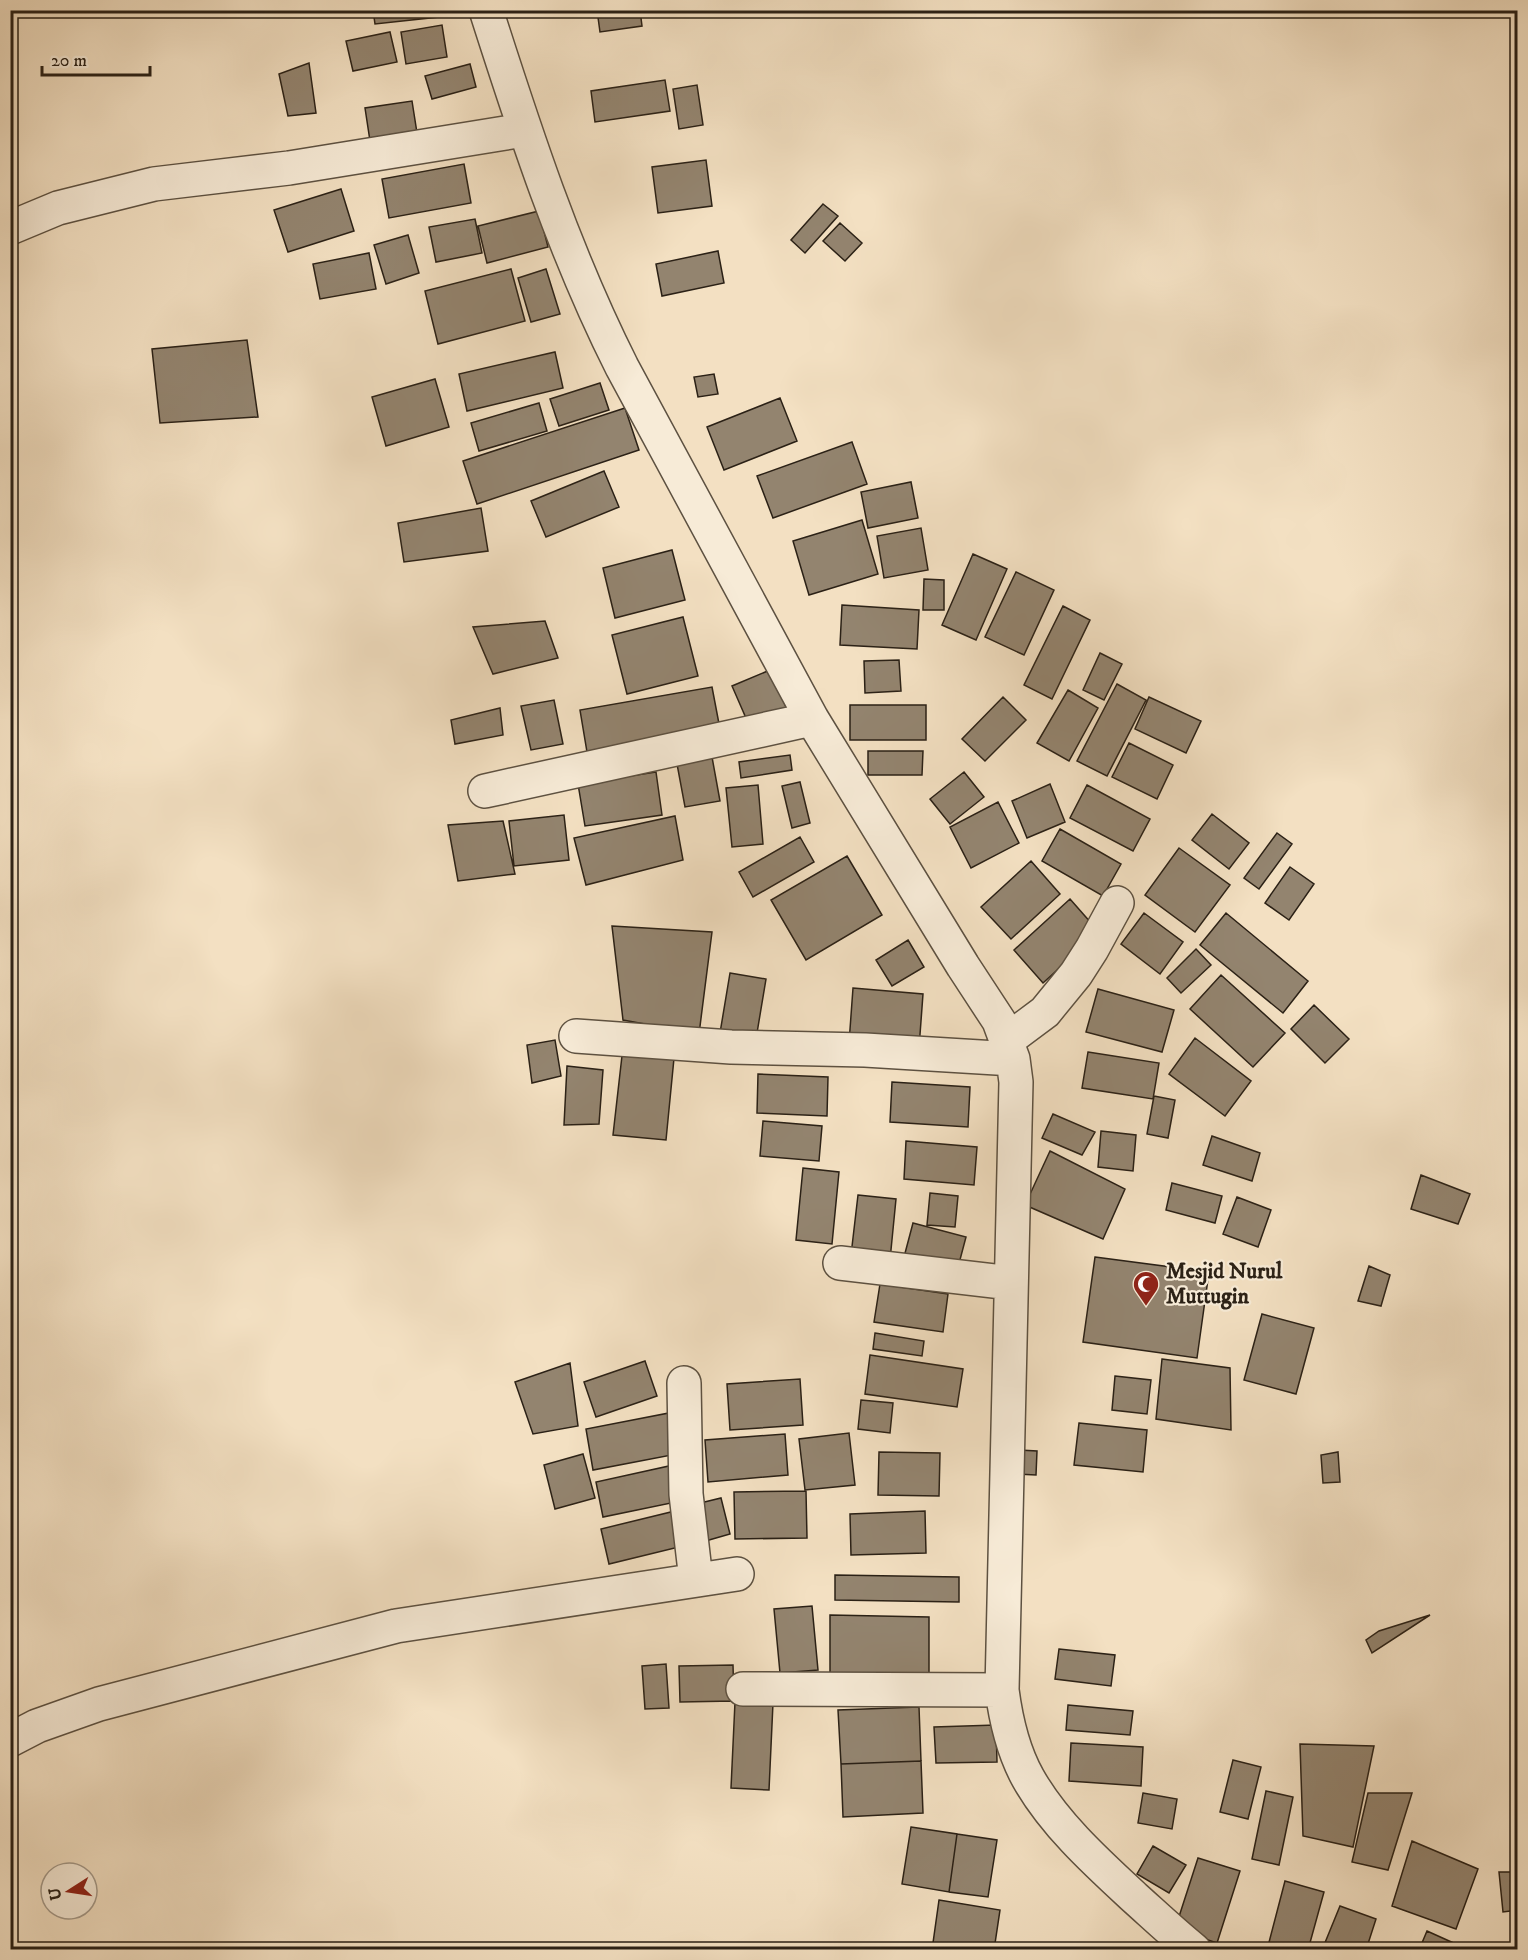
<svg xmlns="http://www.w3.org/2000/svg" width="1528" height="1960" viewBox="0 0 1528 1960" font-family="'IM FELL DW Pica',serif">
	<style>
		.building { fill: #93846f; stroke: #2b2116; stroke-width: 1.5 }
		.lines { fill: none; stroke-linecap: round; stroke-linejoin: round }
		.minor-casing { stroke: #5d5141; stroke-width: 36 }
		.minor { stroke: #f7ebd7; stroke-width: 33 }
		.labels { text-anchor: middle; dominant-baseline: central; stroke-width: 4.5; stroke-linejoin: round; paint-order: stroke }
		.poi-label { font-size: 22px; font-weight: bold; fill: #2b2116; stroke: #f7ebd7; text-anchor: start }
	</style>
	<rect width="100%" height="100%" fill="#f3e0c2"/>
	<filter id="stains"><feTurbulence type="fractalNoise" baseFrequency=".00333" numOctaves="4"/><feColorMatrix values="0 0 0 0 .2 0 0 0 0 .09 0 0 0 0 .02 0 0 0 .5 -.17"/></filter>
	<radialGradient id="worn" r=".72"><stop offset=".6" stop-color="#630" stop-opacity="0"/><stop offset="1" stop-color="#630" stop-opacity=".3"/></radialGradient>
	<path class="building" d="M281 10H331L282 16Z
		M373 10H439V17L375 24Z
		M597 10H640L642 26 600 32Z
		M442 25 447 57 406 64 401 32Z
		M390 32 397 62 353 71 346 41Z
		M309 63 316 113 288 116 279 74Z
		M470 64 476 87 432 99 425 76Z
		M665 80 670 111 595 122 591 91Z
		M697 85 703 125 679 129 673 89Z
		M412 101 417 133 370 141 365 108Z
		M706 160 712 206 658 213 652 167Z
		M464 164 471 203 389 218 382 179Z
		M341 189 354 231 288 252 274 210Z
		M823 204 838 216 805 253 791 240Z
		M539 211 548 247 487 263 478 226Z
		M475 219 482 253 436 262 429 227Z
		M840 223 862 243 845 261 823 241Z
		M408 235 419 273 386 284 374 245Z
		M718 251 724 283 662 296 656 264Z
		M369 253 376 289 320 299 313 264Z
		M511 269 525 321 438 344 425 291Z
		M546 269 560 314 531 322 518 278Z
		M247 340 258 417 160 423 152 349Z
		M555 352 563 388 467 411 459 374Z
		M714 374 718 394 698 397 694 377Z
		M435 379 449 427 386 446 372 397Z
		M600 383 609 410 559 426 550 399Z
		M780 398 797 441 724 470 707 427Z
		M539 403 547 431 479 451 471 423Z
		M625 408 639 450 477 504 463 461Z
		M852 442 867 484 773 518 757 476Z
		M604 471 619 507 546 537 531 501Z
		M911 482 918 518 868 528 861 492Z
		M481 508 488 551 404 562 398 523Z
		M862 520 878 574 809 595 793 541Z
		M921 528 928 570 884 578 877 536Z
		M672 550 685 600 615 618 603 568Z
		M973 554 1007 569 976 640 942 625Z
		M1016 572 1054 590 1024 655 985 637Z
		M924 579 944 580V610H923Z
		M842 605 919 610 917 649 840 645Z
		M1063 606 1090 620 1052 699 1024 685Z
		M683 617 698 676 627 694 612 635Z
		M545 621 558 658 493 674 473 627Z
		M1100 653 1122 664 1104 700 1083 690Z
		M899 660 901 691 865 693 864 661Z
		M770 670 787 709 749 725 732 686Z
		M1117 684 1146 700 1107 776 1077 761Z
		M712 687 720 729 587 752 580 710Z
		M1068 690 1098 708 1069 761 1037 743Z
		M1003 697 1026 720 985 761 962 739Z
		M1149 697 1201 721 1186 753 1135 729Z
		M554 700 563 744 531 750 521 706Z
		M850 705H926V740H850Z
		M500 708 503 735 455 744 451 720Z
		M1129 743 1173 765 1157 799 1112 777Z
		M868 751H923L922 775H868Z
		M790 755 792 770 741 778 739 762Z
		M712 757 720 801 685 807 677 764Z
		M656 772 662 815 585 826 578 784Z
		M964 772 984 797 950 824 930 799Z
		M800 782 810 823 792 828 782 786Z
		M1050 784 1065 822 1027 838 1012 801Z
		M758 785 763 844 732 847 726 788Z
		M1087 785 1150 819 1133 851 1070 818Z
		M998 802 1019 843 971 868 950 827Z
		M1212 814 1249 843 1229 869 1192 840Z
		M564 815 569 860 514 866 509 821Z
		M675 816 683 860 586 885 574 838Z
		M503 821 515 874 458 881 448 825Z
		M1060 829 1121 864 1103 896 1042 861Z
		M1277 833 1292 844 1259 889 1244 878Z
		M800 837 814 862 753 897 739 872Z
		M1179 848 1230 885 1195 932 1145 895Z
		M847 856 882 915 806 960 771 900Z
		M1031 861 1060 894 1011 939 981 907Z
		M1290 867 1314 884 1289 920 1265 903Z
		M1070 899 1099 932 1043 983 1014 950Z
		M1144 913 1183 942 1160 974 1121 944Z
		M1226 913 1308 981 1283 1013 1200 945Z
		M612 926 712 932 699 1034 623 1020Z
		M908 940 924 967 892 986 876 960Z
		M1196 949 1211 965 1181 993 1167 978Z
		M730 973 766 979 756 1039 720 1033Z
		M1221 975 1285 1033 1253 1067 1190 1009Z
		M853 988 923 994 919 1048 849 1043Z
		M1098 989 1174 1010 1162 1052 1086 1032Z
		M1314 1005 1349 1039 1325 1063 1291 1029Z
		M1195 1038 1251 1081 1225 1116 1169 1074Z
		M555 1040 561 1076 532 1083 527 1045Z
		M623 1047 675 1048 666 1140 613 1135Z
		M1088 1052 1159 1063 1153 1099 1082 1088Z
		M567 1066 603 1070 599 1124 564 1125Z
		M758 1074 828 1077 827 1116 757 1113Z
		M892 1082 970 1087 968 1127 890 1122Z
		M1154 1096 1175 1100 1168 1138 1147 1134Z
		M1053 1114 1095 1132 1082 1155 1042 1138Z
		M763 1121 822 1126 819 1161 760 1156Z
		M1101 1131 1136 1135 1133 1171 1098 1167Z
		M1212 1136 1260 1153 1252 1181 1203 1165Z
		M906 1141 977 1147 974 1185 904 1179Z
		M1050 1151 1125 1189 1103 1239 1025 1205Z
		M803 1168 839 1172 832 1244 796 1240Z
		M1421 1175 1470 1194 1458 1224 1411 1209Z
		M1172 1183 1222 1196 1215 1223 1166 1210Z
		M930 1193 958 1196 955 1227 927 1225Z
		M858 1195 896 1199 890 1260 851 1255Z
		M1237 1197 1271 1210 1258 1247 1223 1234Z
		M913 1223 966 1237 957 1271 904 1257Z
		M1095 1257 1209 1272 1197 1358 1083 1342Z
		M1369 1266 1390 1275 1381 1306 1358 1301Z
		M880 1284 948 1294 943 1332 874 1322Z
		M1262 1314 1314 1328 1296 1394 1244 1380Z
		M875 1333 924 1341 922 1356 873 1349Z
		M870 1355 963 1369 957 1407 865 1394Z
		M1162 1359 1230 1368 1231 1430 1156 1419Z
		M645 1361 657 1396 596 1417 584 1382Z
		M570 1363 578 1426 533 1434 515 1382Z
		M1115 1376 1151 1380 1147 1414 1112 1410Z
		M800 1379 803 1425 730 1430 727 1384Z
		M861 1400 893 1403 890 1433 858 1429Z
		M669 1413 677 1454 593 1470 586 1429Z
		M1079 1423 1147 1430 1143 1472 1074 1465Z
		M849 1433 855 1485 805 1490 799 1439Z
		M785 1434 788 1475 708 1482 705 1440Z
		M1019 1450 1037 1451 1036 1475 1016 1474Z
		M879 1452 940 1453 939 1496 878 1495Z
		M1338 1452 1340 1482 1323 1483 1321 1455Z
		M583 1454 595 1498 555 1509 544 1465Z
		M669 1466 676 1502 603 1517 596 1482Z
		M806 1491 807 1538 735 1539 734 1492Z
		M721 1498 730 1534 702 1542 692 1505Z
		M675 1511 683 1546 609 1564 601 1529Z
		M925 1511 926 1553 851 1555 850 1514Z
		M835 1575 959 1577V1602L835 1600Z
		M812 1606 818 1670 780 1673 774 1609Z
		M830 1615 929 1617V1679L830 1677Z
		M1430 1615 1372 1653 1366 1640 1379 1631Z
		M1059 1649 1115 1655 1111 1686 1055 1679Z
		M666 1664 669 1708 645 1709 642 1666Z
		M733 1665 734 1701 680 1702 679 1666Z
		M735 1702 773 1703 769 1790 731 1788Z
		M1068 1705 1133 1711 1130 1735 1066 1730Z
		M919 1707 921 1761 841 1764 838 1710Z
		M996 1725 997 1762 936 1763 934 1727Z
		M1071 1743 1143 1747 1141 1786 1069 1781Z
		M1300 1744 1374 1746 1353 1847 1303 1836Z
		M1233 1760 1261 1767 1248 1819 1220 1812Z
		M921 1761 923 1813 843 1817 841 1764Z
		M1266 1791 1293 1797 1279 1865 1252 1859Z
		M1143 1793 1177 1799 1172 1829 1138 1823Z
		M1368 1793H1412L1388 1870 1352 1862Z
		M911 1827 957 1834 949 1892 902 1884Z
		M957 1834 997 1840 988 1897 949 1892Z
		M1412 1841 1478 1869 1456 1929 1392 1906Z
		M1153 1846 1186 1865 1169 1893 1137 1874Z
		M1198 1858 1240 1871 1217 1943 1175 1929Z
		M1499 1872H1518V1910L1503 1912Z
		M1285 1881 1324 1892 1308 1950H1267Z
		M939 1900 1000 1910 994 1950H932Z
		M1340 1906 1376 1919 1366 1950H1322Z
		M1427 1931 1458 1945 1456 1950H1419Z"/>
	<g class="lines">
		<g class="minor-casing">
			<path id="minor" d="M486 10C525 132 564 252 622 367L812 719 963 966 999 1021 1013 1059 1016 1082 1002 1690C1006 1721 1013 1751 1028 1778 1054 1824 1096 1862 1135 1898 1154 1915 1173 1933 1194 1950
				M10 228 58 208 154 184 289 168 524 130
				M485 791 812 719
				M576 1036 731 1047 865 1050 1013 1059
				M1006 1041 1045 1012 1076 974 1092 949 1117 903
				M840 1263 1011 1283
				M684 1383 686 1494 696 1580
				M743 1689 1002 1690
				M10 1740 37 1726 99 1704 396 1626 737 1574"/>
		</g>
		<use href="#minor" class="minor"/>
	</g>
	<defs>
		<g id="mosque-pin" transform="scale(1.35)"><path d="M0 17L-7.5 6A9.5 9.5 0 1 1 7.5 6Z" fill="#8f2418" stroke="#f7ebd7"/><path d="M3.5-4.9A6 6 0 1 0 3.5 4.9A5 5 0 1 1 3.5-4.9Z" fill="#fff"/></g>
	</defs>
	<g fill-rule="evenodd">
		<use href="#mosque-pin" x="1146" y="1284"/>
	</g>
	<g class="labels">
		<g class="poi-label">
			<text x="1166" y="1271">Mesjid Nurul<tspan x="1166" dy="25">Muttugin</tspan></text>
		</g>
	</g>
	<rect width="1528" height="1960" fill="none" stroke="#f3e0c2" stroke-width="36"/>
	<rect x="12" y="12" width="1504" height="1936" fill="none" stroke="#2b2116" stroke-width="3"/>
	<rect x="18" y="18" width="1492" height="1924" fill="none" stroke="#2b2116" stroke-width="1.5"/>
	<g transform="translate(69 1891) rotate(258)"><circle r="28" fill="#f7ebd7" stroke="#a59a8a" stroke-width="1.5"/>
	<path d="M0-4.5L10 22L0 15L-10 22Z" fill="#8f2418"/>
	<text y="-9" font-size="16" font-weight="bold" text-anchor="middle" fill="#2b2116">U</text>
	</g>
	<path d="M42 66v9h108v-9" fill="none" stroke="#2b2116" stroke-width="3"/>
	<text x="51" y="66" font-size="18" fill="#2b2116" stroke="#f7ebd7" stroke-width="4.5" paint-order="stroke">20 m</text>
	<rect width="100%" height="100%" filter="url(#stains)"/>
	<rect width="100%" height="100%" fill="url(#worn)"/>
</svg>
